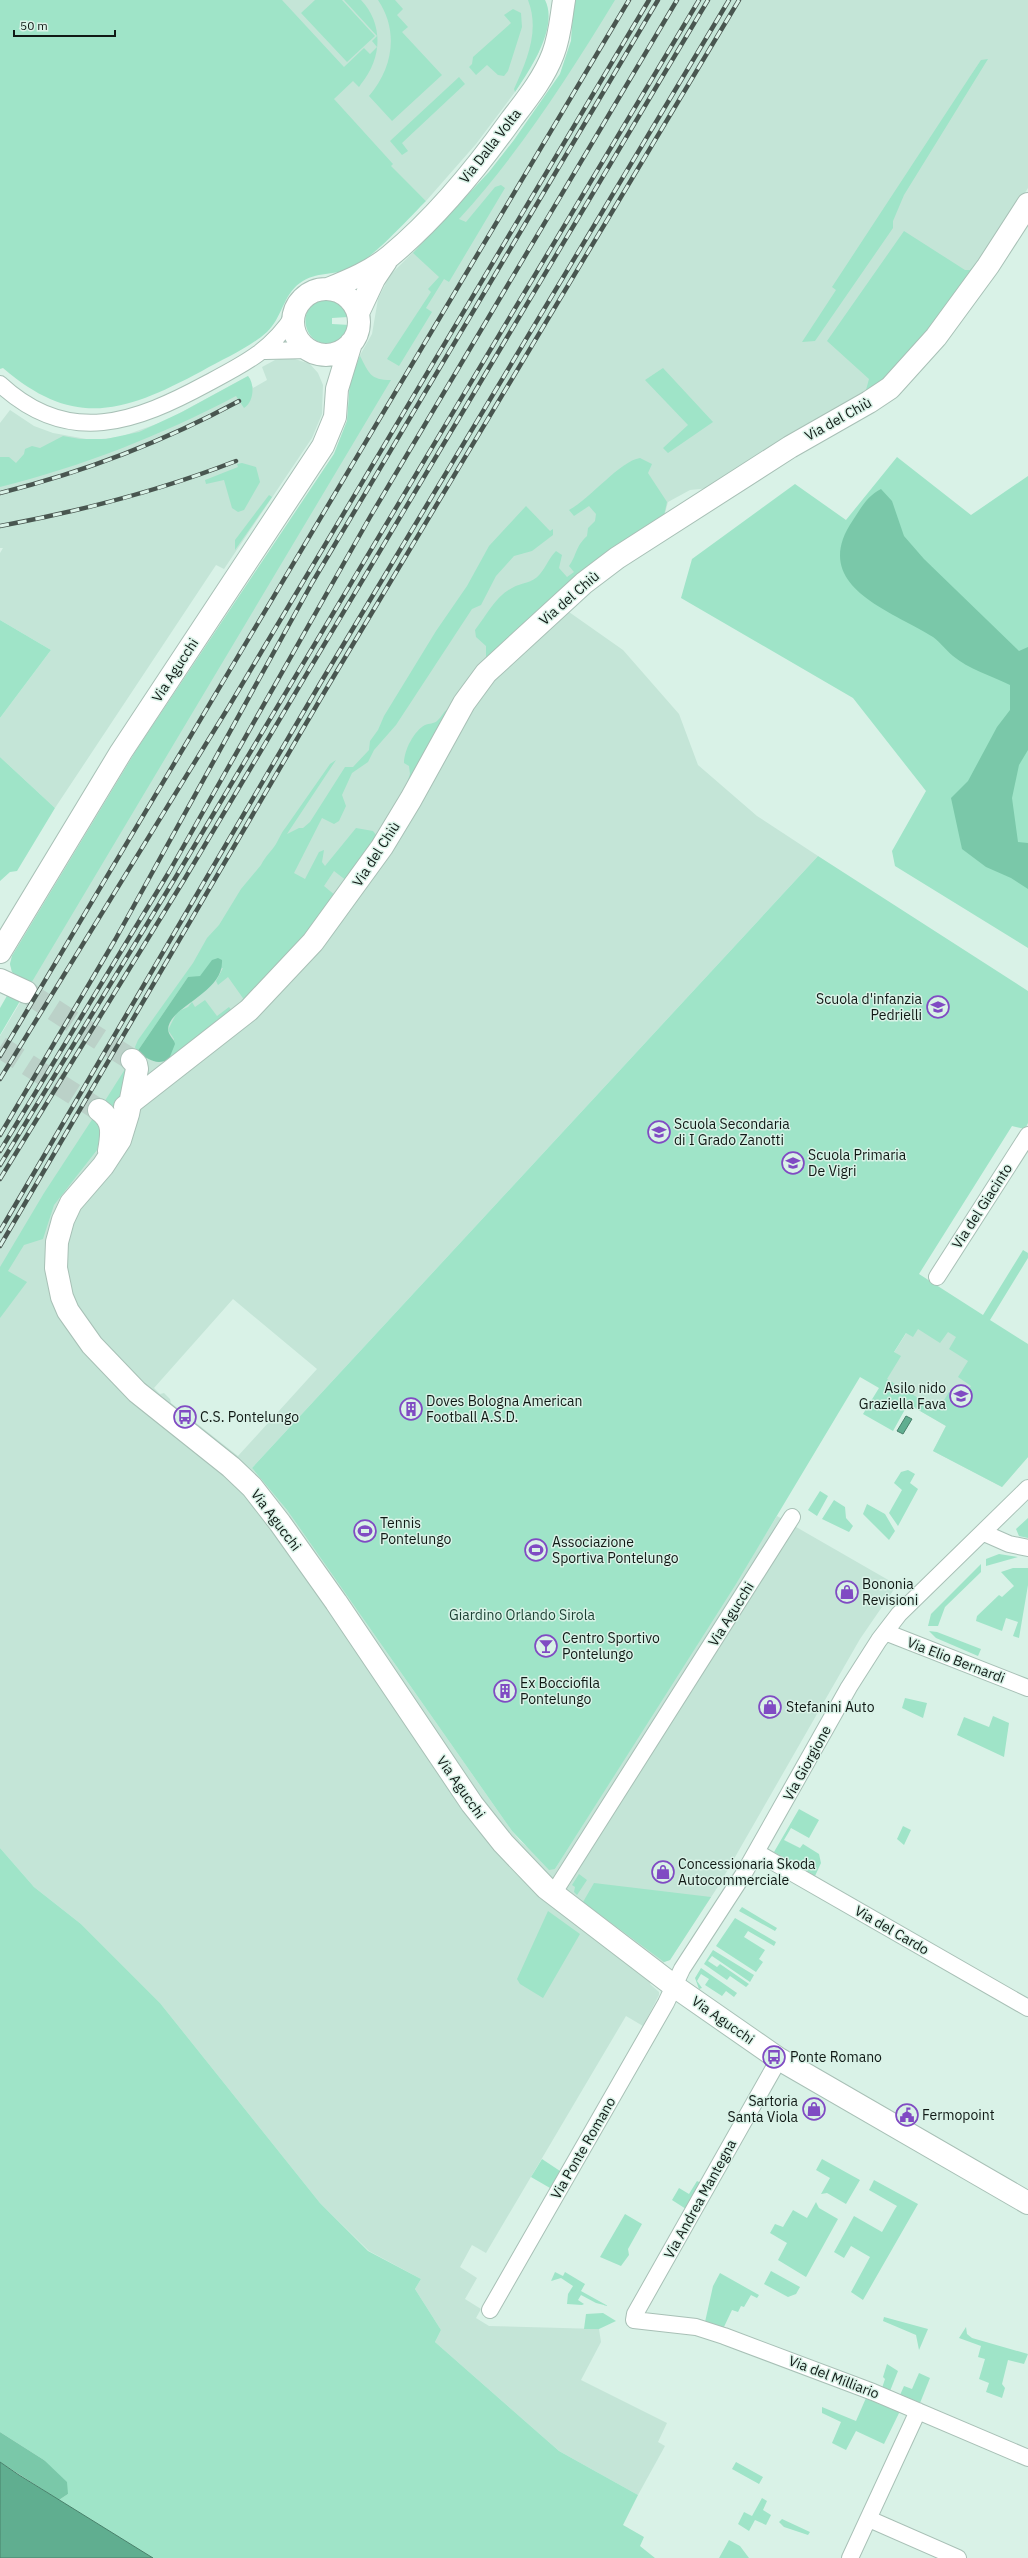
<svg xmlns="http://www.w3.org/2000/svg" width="1028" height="2558" viewBox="0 0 1028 2558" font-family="'IBM Plex Sans',sans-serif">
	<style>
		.built { fill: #c4e5d7; fill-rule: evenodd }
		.green { fill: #9fe4c8; fill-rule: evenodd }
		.forest { fill: #7ac8a9 }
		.water { fill: #60ae90; stroke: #48816b }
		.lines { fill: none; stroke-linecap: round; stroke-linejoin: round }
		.secondary-tunnel { stroke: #bbd1c8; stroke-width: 22; stroke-dasharray: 22 11; stroke-linecap: butt }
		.street-casing { stroke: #a8c0b6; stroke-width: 18 }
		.secondary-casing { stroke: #a8c0b6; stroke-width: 24 }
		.street { stroke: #fff; stroke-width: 16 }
		.secondary { stroke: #fff; stroke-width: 22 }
		.rail-casing { stroke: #495650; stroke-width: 4.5 }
		.rail { stroke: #d9f2e7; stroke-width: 3; stroke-dasharray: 9; stroke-linecap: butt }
		.labels { text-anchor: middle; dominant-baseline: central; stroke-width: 3; stroke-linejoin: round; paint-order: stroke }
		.street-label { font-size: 14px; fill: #101915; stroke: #d9f2e7 }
		.poi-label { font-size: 14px; fill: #101915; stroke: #d9f2e7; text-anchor: start }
		.park-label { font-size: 14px; fill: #1a3e31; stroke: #d9f2e7 }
	</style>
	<rect width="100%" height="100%" fill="#d9f2e7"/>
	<path class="built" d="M237 0H545L547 20 538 54 515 92 476 144 426 201 390 166Z
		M574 0H1028V188L981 262 884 382 710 488 690 490 668 502 663 520 556 598 569 612 623 650 679 714 698 765 757 816 818 856 252 1468 287 1510 512 1831 520 1841 555 1869 777 1516 897 1585 860 1639 719 1885 670 1960 664 1962 650 1984 659 1992V1995L643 2026 626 2016 486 2253 472 2245 460 2267 477 2278 465 2299 481 2309 476 2318 489 2326 599 2329 601 2342 581 2380 667 2423 658 2442 665 2446 638 2495 559 2451 435 2342 441 2330 415 2289 421 2279 369 2251 320 2203 160 2003 81 1924 34 1887 0 1848V1036L30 986 12 972 10 964 12 956 137 749 334 454 347 421 355 364 372 334 378 299 390 275 446 220 489 172 514 140 560 74 571 41ZM233 1299 317 1369 238 1456 171 1403 170 1399 164 1393 160 1394 154 1388Z
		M289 357 310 364 318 373 323 385 322 414 312 438 224 569 216 565 55 808 0 757V718L51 650 0 620V553L3 548H0V423L10 410 34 426 53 433 92 440 120 437 165 421 248 376 253 388 267 380 262 367 275 360Z
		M926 1302 1028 1367V1457L1002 1487 933 1451 946 1426 874 1384Z"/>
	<path class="green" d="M0 0H282L344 67 364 48 370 54 377 47 372 41 377 36 344 0H361C384 24 382 59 361 84L359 87 353 81 334 99 393 164 391 166 426 201C409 218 372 259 352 268 335 276 316 271 300 283 283 295 282 318 267 332 249 348 223 359 202 371 125 412 75 430 3 368L0 369Z
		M315 0H342L375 36 347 62 301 13Z
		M378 0H395L403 9 397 15 408 27 402 32 442 75 392 121 369 96C393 68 399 31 378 0Z
		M528 0H545C559 27 529 71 515 92L514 89C527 60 540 31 528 0Z
		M574 0H615C568 77 520 152 459 219L466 222 495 187 501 185 505 188 449 282 444 279 426 308 432 312 399 366 387 359 431 292 428 289 439 277 413 253 489 172 514 140 560 74 571 41Z
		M513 9 521 13 522 27 508 71 504 76 498 75 487 65 476 75 469 67 472 64 473 57 511 23 504 15Z
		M988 59 904 195 893 221V228L815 341 802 342 836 290 832 287 969 78 981 60Z
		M459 77 465 84 402 143 408 151 402 155 390 141Z
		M904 231 965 270H970L980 258 985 257 913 354 868 394 866 390 869 379 827 341Z
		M327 299 341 303 349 315 348 317 332 318V324L350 325C348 332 344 338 337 341 307 355 289 305 327 299Z
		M360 356C369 373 370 380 391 380L30 985 12 972 10 964 12 956 137 749 334 454 347 421 350 381Z
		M663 368 713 422 668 453 663 448 688 425 645 380Z
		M248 376C255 384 254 402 244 408L236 396C160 436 83 466 0 487V457H9L16 463 24 454 25 449 32 446 40 448 63 436 80 439H106L139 432 182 412Z
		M897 457 971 515 1028 476V948L895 866 892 851 926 791 853 698 681 598 692 559 795 484 846 520Z
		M640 458 652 464 648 473 667 502 663 520 486 660V646L476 637 475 630C487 615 495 597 512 588 522 582 532 584 540 574 546 567 549 558 556 551L562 555 559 568 567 577 574 572 569 566C577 555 575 547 587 536L588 528 595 521 596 514 589 506 574 516 569 510C591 498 620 461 640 458Z
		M242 463 256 467 260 482 244 510 238 512 232 508 224 480 206 484 205 480 238 467 237 464Z
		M269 495 272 497 235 550V540Z
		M526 506 550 531 553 529V535L532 551 514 556 496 576 481 605 472 609 396 725 374 750 368 762 352 773 342 795 346 806 339 821 334 824 322 818 294 873 305 879 319 852 324 850 322 862 325 866 356 828 373 831 377 836 347 881 334 871 324 886 336 896 312 927 245 1001 228 977 218 985 216 981 223 968 194 978 188 977 137 1052 135 1047 138 1040 193 963 207 938 219 925 241 889 261 865C266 855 271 852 276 844 280 837 281 833 286 827L330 764 336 760 287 834 299 828H303L310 822 345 767H353L369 750 370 741 378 730 384 716 436 631 467 586 489 546Z
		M0 620 51 650 0 718Z
		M451 708 404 792 410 774 409 766 404 763C404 750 414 731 425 725 429 723 434 724 437 721 443 716 443 710 451 708Z
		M0 757 55 808 17 871 10 872 0 881Z
		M818 856 1028 991V1123L1025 1129 1012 1126 919 1274 983 1315 1023 1250 1028 1253V1258L990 1320 1028 1344V1457L1002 1487 933 1451 946 1426 908 1404 893 1431 863 1414 879 1388 860 1377 736 1584 555 1869 549 1870 512 1831 287 1510 252 1468ZM918 1329 940 1343 948 1332 956 1337 949 1349 968 1361 958 1377 971 1386 963 1400 949 1392 938 1410 887 1379 901 1356 894 1352 906 1333 913 1337Z
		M8 994 20 1001 0 1035V1008Z
		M205 1000 217 1016 229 1007 232 1011 169 1059 174 1039 168 1030 177 1012 188 1007 192 1002 195 1007Z
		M127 1066C126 1085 127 1112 101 1107Z
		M95 1115 101 1130 97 1150 54 1205 43 1239 24 1245 8 1271 27 1282 0 1318V1267L44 1193Z
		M908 1470 915 1474 910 1483 918 1489 898 1526 889 1513 902 1490 894 1483 901 1472Z
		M820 1491 828 1496 817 1516 808 1510Z
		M834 1500 845 1507 846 1518 853 1526 849 1532 822 1519Z
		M867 1504 885 1514 895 1531 889 1540 863 1514Z
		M1028 1518V1538L1019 1536 1016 1529Z
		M999 1554 1018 1557 986 1566V1559Z
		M981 1564V1572L945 1607 938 1626H928L931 1614Z
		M1013 1568H1028V1585L1019 1638 1013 1636 1018 1622 1006 1618 1002 1631 976 1621 977 1616 999 1595 1002 1597 1014 1586 1001 1572Z
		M929 1631 937 1632 981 1649 978 1656 936 1638Z
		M905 1698 927 1703 923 1718 902 1708Z
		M993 1716 1009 1723 1004 1757 957 1735 964 1717 989 1727Z
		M799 1809 819 1820 809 1838 791 1828 784 1840 800 1848 803 1844 819 1854 821 1863 815 1876 774 1852Z
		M903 1826 911 1830 904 1845 897 1839Z
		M0 1848 34 1887 81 1924 160 2003 320 2203 368 2251 421 2279 415 2289 441 2330 435 2342 559 2451 638 2495 623 2525 644 2537 640 2546 655 2558H153L59 2500 68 2494 44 2460 0 2432Z
		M579 1874 587 1880 577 1895 574 1892 575 1887 572 1885Z
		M594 1883 711 1897 670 1960 664 1962 583 1902Z
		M742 1907 777 1928 775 1931 739 1911Z
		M548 1911 580 1934 543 1998 520 1984 517 1979Z
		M735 1918 776 1942 774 1946 748 1931 744 1937 765 1950 759 1959 763 1962 756 1972 716 1946Z
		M713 1950 754 1975 750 1982 712 1956 708 1961 717 1967 720 1964 749 1984 746 1987 730 1976 727 1980 704 1964Z
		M701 1968 737 1993 734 1997 726 1991 722 1996 705 1985 709 1979 701 1974 697 1981 702 1988 699 1989 695 1978Z
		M542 2159 560 2171 550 2188 531 2177Z
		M822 2159 860 2180 846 2204 827 2193 821 2194 830 2178 816 2170Z
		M874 2180 918 2204 863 2300 851 2292 870 2257 851 2246 844 2258 834 2252 854 2216 882 2232 895 2209 897 2206 869 2190Z
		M697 2181 701 2183 686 2209 672 2200 679 2188 689 2194Z
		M816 2202 819 2208 838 2219 806 2277 778 2260 787 2243 770 2233 775 2224 783 2227 793 2210 807 2218Z
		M625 2214 642 2224 628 2249 629 2255 621 2266 600 2257Z
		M771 2271 800 2287 796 2294 788 2297 764 2284Z
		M555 2272 563 2276 565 2272 585 2284 581 2291 608 2306 596 2303 581 2295 578 2300 584 2304 582 2305 567 2304 568 2294 573 2286 561 2278 551 2281Z
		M720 2273 759 2295 757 2298 751 2295 744 2307 741 2306 738 2312 732 2310 723 2329 705 2322 713 2286Z
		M603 2313 616 2321 599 2329H584L586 2314Z
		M884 2317 928 2329 919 2350 916 2335 883 2321Z
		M966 2327 967 2334 972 2338 1028 2354 1024 2364 1008 2360 1002 2384 1005 2388 1002 2398 986 2392 989 2383 979 2379 985 2359 978 2357 981 2346 959 2338Z
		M887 2364 898 2371 890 2391 882 2388 885 2379 883 2377Z
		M919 2373 930 2378 920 2403 900 2395 904 2386 912 2389Z
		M866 2398H870L900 2411 884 2444 856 2431 846 2450 832 2443 841 2422 822 2413V2407L856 2421Z
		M736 2462 763 2477 759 2484 732 2469Z
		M762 2498 767 2501 763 2510 771 2515 766 2525 755 2520 749 2531 738 2524 744 2512 752 2516Z
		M782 2519 810 2532 808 2535 784 2527 779 2522Z
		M729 2540 740 2546 749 2558H719Z"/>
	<path class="forest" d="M881 489 892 501 904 536 924 559 1019 651 1028 647V750L1019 765 1012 798 1018 842 1028 843V889L1011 878 986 867 962 849 951 798 968 781 997 727 1010 710V685C992 676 968 669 953 656 946 650 940 642 933 637 891 610 808 586 853 520 861 508 867 496 881 489Z
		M218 958 222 960C224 994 168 1006 168 1030 169 1036 174 1039 175 1044L169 1059C157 1066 148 1059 137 1052L188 977 200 976 212 960Z
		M0 2432 44 2460 67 2482 68 2494 59 2500 0 2462Z"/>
	<path class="water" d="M906 1416 912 1419 903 1434 897 1431Z
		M0 2462 19 2475 153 2558H0Z"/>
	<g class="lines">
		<path class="secondary-tunnel" d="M26 992 132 1060
			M0 1047 99 1110"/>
		<g class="street-casing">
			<path id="street" d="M265 351 309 350
				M0 384C69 448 136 422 208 383 244 364 272 350 294 315
				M937 1277 1028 1135
				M984 1533 1009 1544 1028 1548
				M885 1632 1028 1688
				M756 1852 1028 2008
				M553 1894 792 1517
				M779 2059 635 2314 634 2320 696 2327 724 2336 873 2392 1028 2458
				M490 2310 666 2003 682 1969 743 1875 849 1687 879 1640 899 1614 1028 1488
				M869 2519 958 2558
				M850 2558 918 2411"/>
		</g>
		<g class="secondary-casing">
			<path id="secondary" d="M328 289C350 280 372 271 390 256 436 218 476 169 511 120 527 99 544 78 553 54 560 36 561 18 564 0
				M293 322a33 33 0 1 1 66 0a33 33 0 1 1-66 0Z
				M358 313 374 279 386 261
				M0 952 121 752 323 446 335 417 337 389 351 343
				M0 980 26 992
				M132 1060 136 1064 137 1069 128 1114 120 1140 103 1166 71 1203 63 1220 57 1242 56 1268 62 1297 68 1311 92 1345 137 1392 231 1467 252 1487 280 1523 336 1602 472 1804 503 1843 546 1888 674 1986 779 2059 1028 2203
				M125 1107 249 1010 313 942 382 847 411 799 464 703 486 673 584 583 617 558 790 447 869 402 890 388 936 337 988 266 1028 204
				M99 1110C114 1120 112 1134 109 1151"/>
		</g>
		<use href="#street" class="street"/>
		<use href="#secondary" class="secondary"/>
		<g class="rail-casing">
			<path id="rail" d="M0 493C84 472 163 442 239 401
				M0 526C81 511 159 491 236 461
				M0 1056 629 0
				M0 1079 228 708 649 0
				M0 1135 115 940 312 583 658 0
				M0 1151 169 872 370 517 677 0
				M0 1165 177 875 699 0
				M0 1179 184 880 708 0
				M0 1231 321 682 729 0
				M0 1246 328 686 739 0"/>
		</g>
		<use href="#rail" class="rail"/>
	</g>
	<defs>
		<g id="school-ring" transform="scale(1.15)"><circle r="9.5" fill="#d9f2e7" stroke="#804bc3" stroke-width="1.5"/><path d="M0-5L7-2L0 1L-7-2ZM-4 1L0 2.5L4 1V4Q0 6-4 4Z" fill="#804bc3"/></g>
		<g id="building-ring" transform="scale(1.15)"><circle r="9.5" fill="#d9f2e7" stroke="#804bc3" stroke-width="1.5"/><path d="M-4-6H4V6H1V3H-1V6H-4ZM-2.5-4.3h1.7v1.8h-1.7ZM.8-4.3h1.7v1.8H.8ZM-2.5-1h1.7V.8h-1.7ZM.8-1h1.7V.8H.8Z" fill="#804bc3"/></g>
		<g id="bus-ring" transform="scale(1.15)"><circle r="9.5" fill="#d9f2e7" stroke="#804bc3" stroke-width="1.5"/><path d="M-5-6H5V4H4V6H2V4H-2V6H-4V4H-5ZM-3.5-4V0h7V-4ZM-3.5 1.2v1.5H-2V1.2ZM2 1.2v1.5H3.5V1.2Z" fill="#804bc3"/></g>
		<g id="stadium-ring" transform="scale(1.15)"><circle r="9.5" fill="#d9f2e7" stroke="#804bc3" stroke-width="1.5"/><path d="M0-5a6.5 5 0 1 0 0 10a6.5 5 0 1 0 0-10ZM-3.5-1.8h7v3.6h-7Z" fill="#804bc3"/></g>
		<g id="shop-ring" transform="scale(1.15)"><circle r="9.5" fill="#d9f2e7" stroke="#804bc3" stroke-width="1.5"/><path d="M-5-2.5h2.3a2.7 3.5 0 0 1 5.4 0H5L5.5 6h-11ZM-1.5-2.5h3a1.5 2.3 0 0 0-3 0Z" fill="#804bc3"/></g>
		<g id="bar-ring" transform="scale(1.15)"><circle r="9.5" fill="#d9f2e7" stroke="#804bc3" stroke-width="1.5"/><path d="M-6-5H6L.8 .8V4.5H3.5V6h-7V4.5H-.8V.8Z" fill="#804bc3"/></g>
		<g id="civic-ring" transform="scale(1.15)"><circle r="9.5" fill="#d9f2e7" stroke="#804bc3" stroke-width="1.5"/><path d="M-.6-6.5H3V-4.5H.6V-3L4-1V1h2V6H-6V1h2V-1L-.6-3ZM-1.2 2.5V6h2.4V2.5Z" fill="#804bc3"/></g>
	</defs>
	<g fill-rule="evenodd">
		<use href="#school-ring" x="938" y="1007"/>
		<use href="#school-ring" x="659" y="1132"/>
		<use href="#school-ring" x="793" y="1163"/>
		<use href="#school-ring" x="961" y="1396"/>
		<use href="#building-ring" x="411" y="1409"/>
		<use href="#bus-ring" x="185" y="1417"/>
		<use href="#stadium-ring" x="365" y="1531"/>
		<use href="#stadium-ring" x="536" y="1550"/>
		<use href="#shop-ring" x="847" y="1592"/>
		<use href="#bar-ring" x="546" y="1646"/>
		<use href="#building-ring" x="505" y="1691"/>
		<use href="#shop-ring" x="770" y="1707"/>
		<use href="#shop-ring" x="663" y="1872"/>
		<use href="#bus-ring" x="774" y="2057"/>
		<use href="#shop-ring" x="814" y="2109"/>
		<use href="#civic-ring" x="907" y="2115"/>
	</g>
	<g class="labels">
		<g class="street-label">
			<text transform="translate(490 146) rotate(-52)">Via Dalla Volta</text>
			<text transform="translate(838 419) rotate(-29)">Via del Chiù</text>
			<text transform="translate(569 598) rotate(-41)">Via del Chiù</text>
			<text transform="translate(175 670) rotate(-57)">Via Agucchi</text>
			<text transform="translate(376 854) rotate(-57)">Via del Chiù</text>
			<text transform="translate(982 1206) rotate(-57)">Via del Giacinto</text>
			<text transform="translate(276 1520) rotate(53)">Via Agucchi</text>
			<text transform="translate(731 1614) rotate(-58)">Via Agucchi</text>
			<text transform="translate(956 1660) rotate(21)">Via Elio Bernardi</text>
			<text transform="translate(807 1763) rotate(-61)">Via Giorgione</text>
			<text transform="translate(461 1787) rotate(55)">Via Agucchi</text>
			<text transform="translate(892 1930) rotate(30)">Via del Cardo</text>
			<text transform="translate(723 2020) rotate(35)">Via Agucchi</text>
			<text transform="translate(583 2148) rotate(-60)">Via Ponte Romano</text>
			<text transform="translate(700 2199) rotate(-61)">Via Andrea Mantegna</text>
			<text transform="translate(834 2377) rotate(21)">Via del Milliario</text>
		</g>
		<g class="poi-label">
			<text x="922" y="999" text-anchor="end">Scuola d'infanzia<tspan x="922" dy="16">Pedrielli</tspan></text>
			<text x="674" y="1124">Scuola Secondaria<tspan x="674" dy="16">di I Grado Zanotti</tspan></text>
			<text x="808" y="1155">Scuola Primaria<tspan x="808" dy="16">De Vigri</tspan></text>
			<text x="946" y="1388" text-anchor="end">Asilo nido<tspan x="946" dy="16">Graziella Fava</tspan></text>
			<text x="426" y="1401">Doves Bologna American<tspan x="426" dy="16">Football A.S.D.</tspan></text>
			<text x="200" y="1417">C.S. Pontelungo</text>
			<text x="380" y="1523">Tennis<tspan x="380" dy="16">Pontelungo</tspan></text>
			<text x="552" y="1542">Associazione<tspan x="552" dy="16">Sportiva Pontelungo</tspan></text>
			<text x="862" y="1584">Bononia<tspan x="862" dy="16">Revisioni</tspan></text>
			<text x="562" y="1638">Centro Sportivo<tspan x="562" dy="16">Pontelungo</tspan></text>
			<text x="520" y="1683">Ex Bocciofila<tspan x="520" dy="16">Pontelungo</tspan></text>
			<text x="786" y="1707">Stefanini Auto</text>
			<text x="678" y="1864">Concessionaria Skoda<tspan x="678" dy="16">Autocommerciale</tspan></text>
			<text x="790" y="2057">Ponte Romano</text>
			<text x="798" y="2101" text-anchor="end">Sartoria<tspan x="798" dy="16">Santa Viola</tspan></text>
			<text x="922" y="2115">Fermopoint</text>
		</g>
		<g class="park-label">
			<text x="522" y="1615">Giardino Orlando Sirola</text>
		</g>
	</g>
	<path d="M14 30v6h101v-6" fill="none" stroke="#101915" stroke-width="2"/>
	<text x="20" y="30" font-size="12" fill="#101915" stroke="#d9f2e7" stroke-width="3" paint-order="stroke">50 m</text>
</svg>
